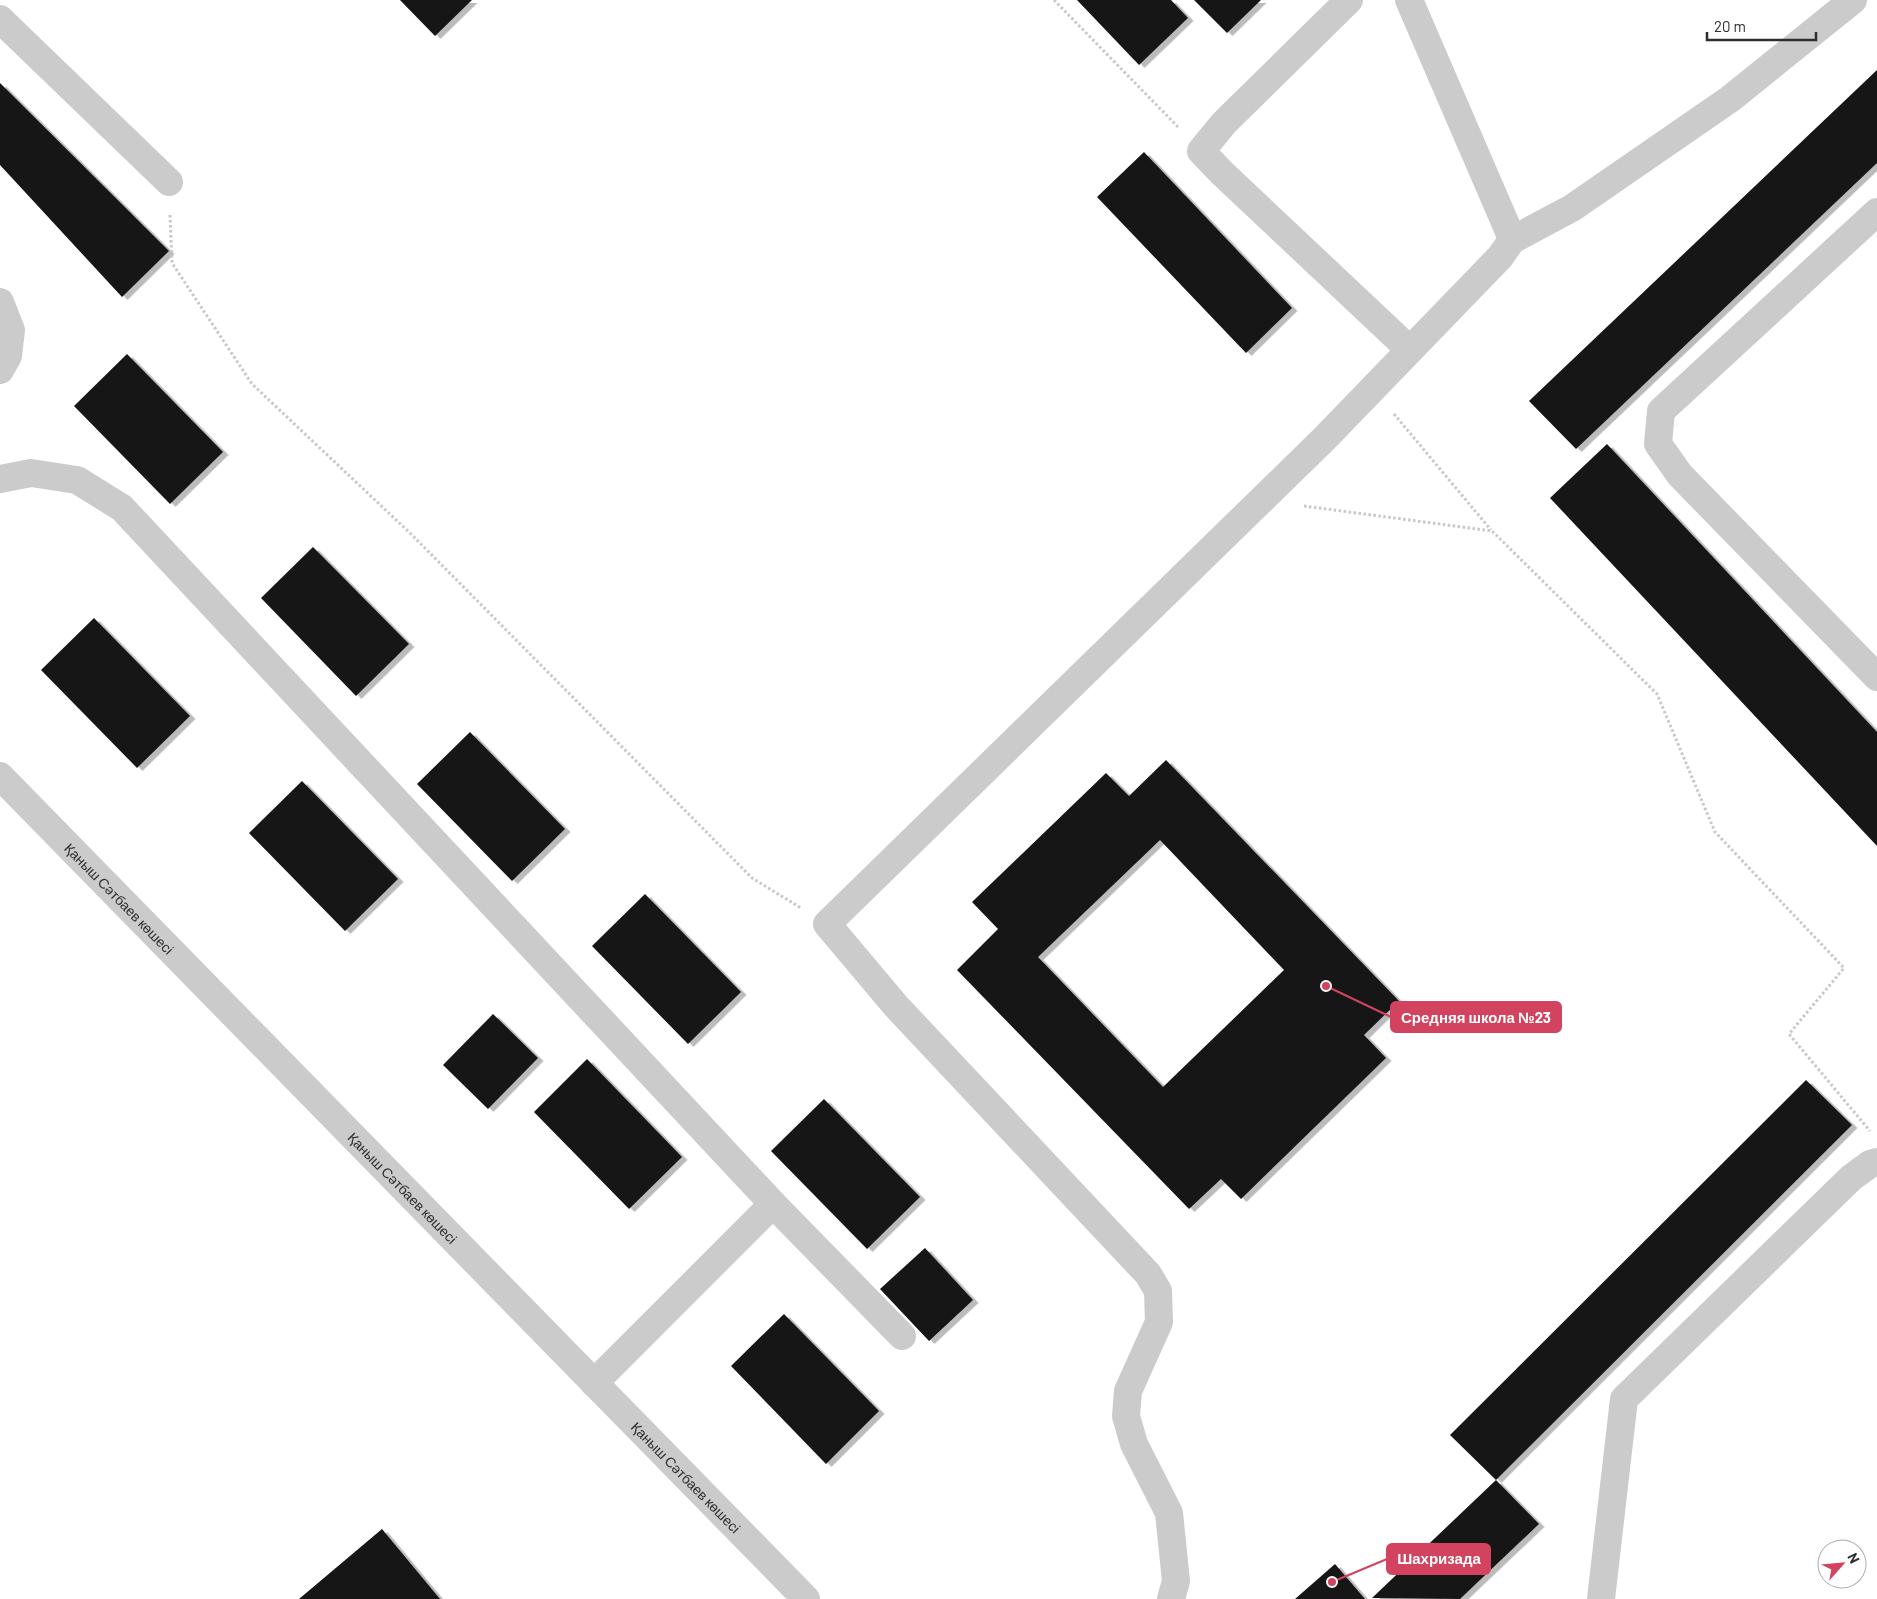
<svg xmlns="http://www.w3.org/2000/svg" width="1877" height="1599" viewBox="0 0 1877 1599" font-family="Barlow,sans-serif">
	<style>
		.building { fill: #151515; fill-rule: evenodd; filter: url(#shadow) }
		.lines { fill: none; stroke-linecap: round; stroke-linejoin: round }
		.path { stroke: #c8c8c8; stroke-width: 3; stroke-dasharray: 2.5 2.5; stroke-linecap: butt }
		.minor { stroke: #cbcbcb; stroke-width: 28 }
		.labels { text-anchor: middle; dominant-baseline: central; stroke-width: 5; stroke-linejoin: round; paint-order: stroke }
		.street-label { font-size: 14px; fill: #2e2e2e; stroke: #fff }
		.leader { fill: none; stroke: #d1435e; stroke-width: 2 }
		.callout-dot { fill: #d1435e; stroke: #fff; stroke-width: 2 }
		.callout { fill: #d1435e; stroke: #d1435e; stroke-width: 2 }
		.callout-label { font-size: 15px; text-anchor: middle; font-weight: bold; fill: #fff }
	</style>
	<defs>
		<filter id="shadow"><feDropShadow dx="5.5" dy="3" stdDeviation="0" flood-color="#0004"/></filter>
	</defs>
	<rect width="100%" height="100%" fill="#fff"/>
	<path class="building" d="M400 0H472L435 36Z
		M1077 0H1171L1188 18 1139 65Z
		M1194 0H1261L1227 33Z
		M1877 70V163L1576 449 1529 401Z
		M0 83 169 251 122 297 0 165Z
		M1144 152 1292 308 1246 353 1097 197Z
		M127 354 223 452 170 504 74 406Z
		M1607 444 1877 732V846L1550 498Z
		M313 547 409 644 356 696 261 598Z
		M94 618 190 716 137 768 41 670Z
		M470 732 565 829 512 881 417 784Z
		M1166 760 1399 1001 1364 1035 1386 1058 1241 1199 1221 1179 1189 1209 957 970 998 929 972 902 1106 773 1129 796ZM1160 840 1284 970 1163 1087 1038 957Z
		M302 781 398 879 345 931 249 833Z
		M645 894 741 992 688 1044 592 946Z
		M493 1014 538 1058 488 1109 443 1065Z
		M587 1059 682 1157 629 1209 534 1112Z
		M1806 1080 1852 1125 1496 1480 1450 1435Z
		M824 1099 920 1197 867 1249 771 1151Z
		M925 1248 973 1300 929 1341 880 1289Z
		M784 1314 879 1411 826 1464 731 1366Z
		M1496 1480 1539 1524 1460 1599 1372 1598Z
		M382 1529 440 1599H299Z
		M1335 1564 1365 1599H1295Z"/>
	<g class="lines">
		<path class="path" d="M1054 0 1178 127
			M170 215 172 263 252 384 410 533 752 878 801 908
			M1394 414 1491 530
			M1304 506 1492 531 1657 694 1715 832 1844 968 1789 1034 1870 1131"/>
		<g class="minor">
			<path d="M1349 0 1224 123 1201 151 1222 173 1410 350"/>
			<path d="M0 19 169 182"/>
			<path d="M1877 212 1661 411 1658 444 1680 475 1877 677"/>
			<path d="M1512 240 1572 208 1730 99 1853 0"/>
			<path d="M0 302 11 330 8 356 0 370"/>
			<path d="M0 479 31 473 77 480 122 508 773 1204 902 1336"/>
			<path id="s1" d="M0 776 806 1599"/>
			<path d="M594 1383 773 1204"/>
			<path d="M1171 1599 1176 1581 1169 1513 1134 1444 1126 1416 1128 1391 1159 1322 1158 1291 1148 1274 896 1006 827 924 1324 439 1500 257 1512 240 1507 227 1409 0"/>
			<path d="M1601 1599 1624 1399 1851 1178 1870 1164 1877 1162"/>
		</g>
	</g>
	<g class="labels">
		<g class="street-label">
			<text stroke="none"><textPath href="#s1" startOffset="171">Қаныш Сәтбаев көшесі</textPath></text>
			<text stroke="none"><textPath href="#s1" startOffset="576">Қаныш Сәтбаев көшесі</textPath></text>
			<text stroke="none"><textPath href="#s1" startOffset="981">Қаныш Сәтбаев көшесі</textPath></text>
		</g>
	</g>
	<path class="leader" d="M1326 986L1391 1017M1332 1582L1387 1559"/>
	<g class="callout-dot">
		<circle cx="1326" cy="986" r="5"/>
		<circle cx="1332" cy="1582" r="5"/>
	</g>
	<g class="callout">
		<rect x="1391" y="1002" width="170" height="30" rx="5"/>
		<rect x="1387" y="1544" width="103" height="30" rx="5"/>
	</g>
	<g class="callout-label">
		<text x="1476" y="1023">Средняя школа №23</text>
		<text x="1439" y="1564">Шахризада</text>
	</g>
	<g transform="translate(1842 1564) rotate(63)"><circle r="24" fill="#ffffff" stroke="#ababab"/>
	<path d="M0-4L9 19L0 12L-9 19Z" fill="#d1435e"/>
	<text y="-8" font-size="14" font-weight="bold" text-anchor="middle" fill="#2e2e2e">N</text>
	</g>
	<path d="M1707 32v8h109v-8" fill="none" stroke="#2e2e2e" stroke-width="2.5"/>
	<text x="1714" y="32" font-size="15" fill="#2e2e2e" stroke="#ffffff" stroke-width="4" paint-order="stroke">20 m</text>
</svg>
